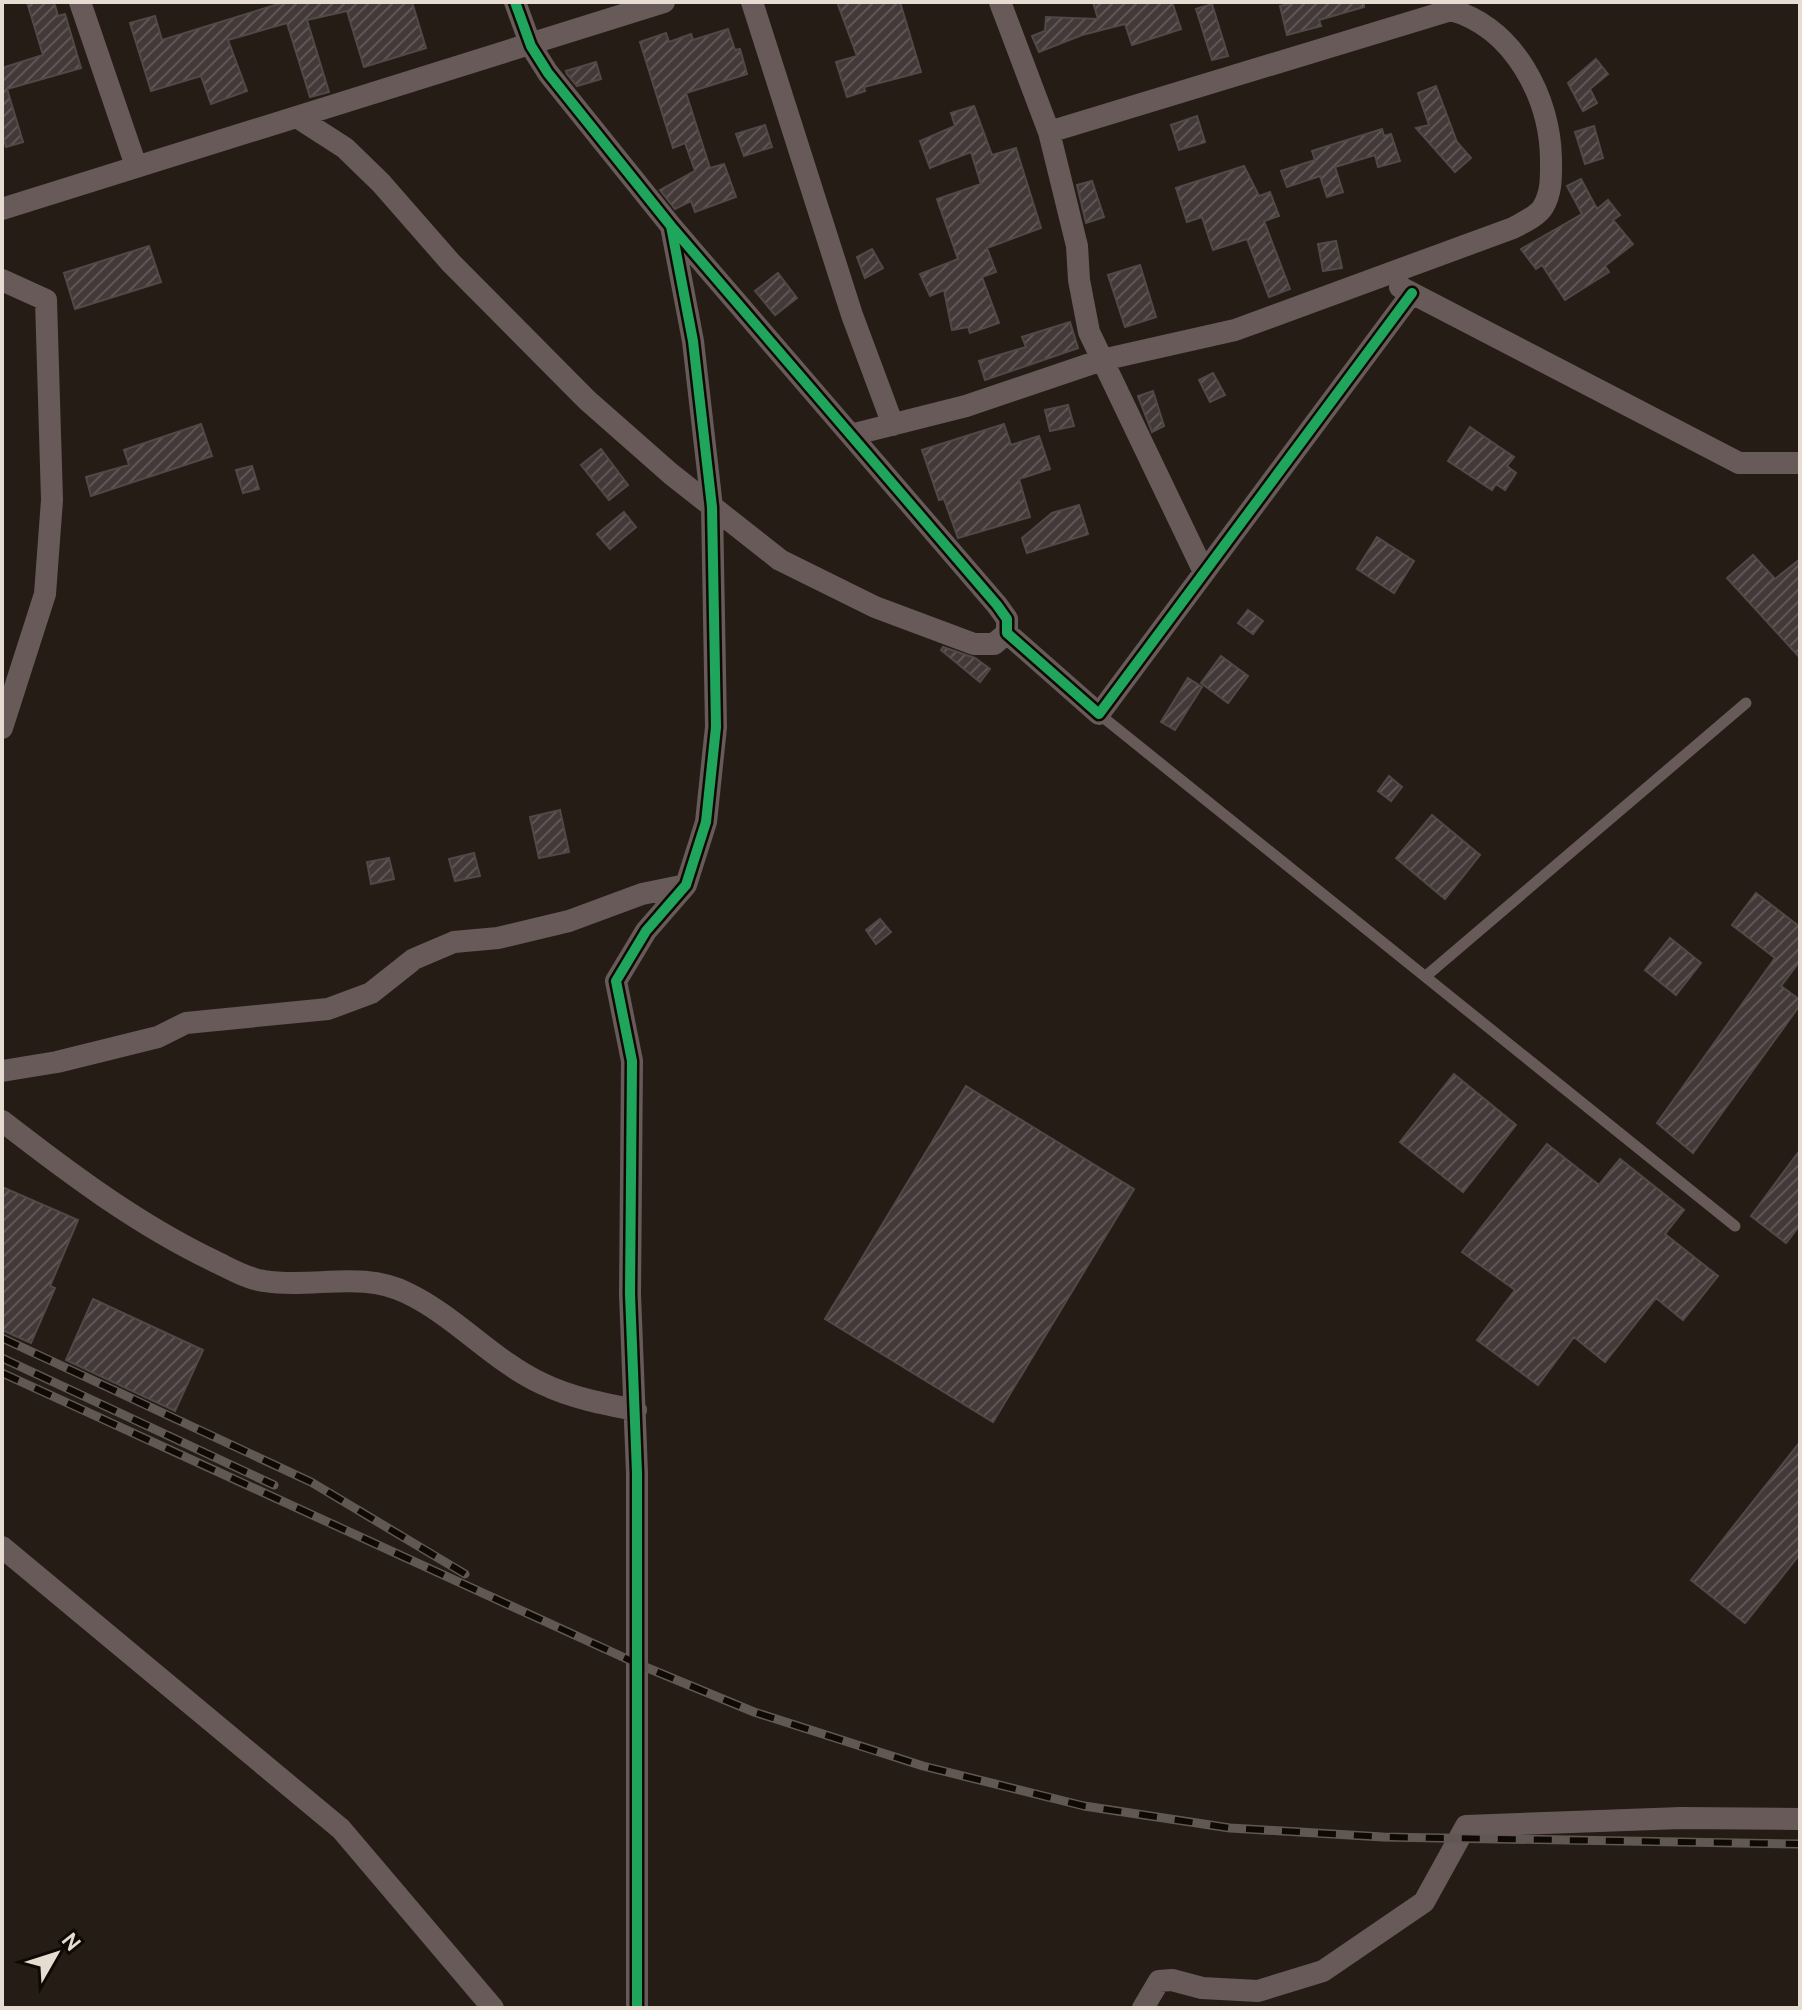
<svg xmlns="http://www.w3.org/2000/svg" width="1802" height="2010" viewBox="0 0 1802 2010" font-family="Cabin,sans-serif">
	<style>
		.building { fill: url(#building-hatch); stroke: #514948; stroke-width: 2 }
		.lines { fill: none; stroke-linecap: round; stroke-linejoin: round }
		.service { stroke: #685a59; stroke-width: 11 }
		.minor { stroke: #685a59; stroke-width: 22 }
		.rail-casing { stroke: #615854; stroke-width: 9 }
		.rail { stroke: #0f0904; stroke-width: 6; stroke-dasharray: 18; stroke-linecap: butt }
		.cycleway-casing { stroke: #0f0904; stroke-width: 15 }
		.cycleway { stroke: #20a55d; stroke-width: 10 }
	</style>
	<defs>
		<pattern id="building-hatch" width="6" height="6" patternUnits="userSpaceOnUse" patternTransform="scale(2)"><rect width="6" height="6" fill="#443939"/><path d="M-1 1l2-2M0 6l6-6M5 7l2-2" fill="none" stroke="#5f5555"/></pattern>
	</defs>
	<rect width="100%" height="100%" fill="#251d15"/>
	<path class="building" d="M27 2H54L58 16 65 14 81 68 7 89 23 142 6 147 2 134V68L43 55Z
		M285 2H412L426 48 364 67 347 11 307 20 329 92 310 97 287 23 228 40 247 91 211 104 201 76 151 91 130 23 155 16 162 40Z
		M837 2H900L921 72 864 87 865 91 847 97 836 62 857 56Z
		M1093 2H1172L1181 29 1132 45 1125 24 1082 35 1039 52 1032 36 1045 31 1046 17 1098 19Z
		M1297 2H1364V7L1319 20 1321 26 1287 35 1280 6Z
		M1212 4 1228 56 1212 60 1196 9Z
		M728 29 735 50 740 49 747 74 686 93 710 168 724 164 736 197 695 212 691 201 675 209 660 190 695 171 685 143 673 148 640 42 666 33 669 42 691 34 693 40Z
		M1596 59 1608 74 1590 89 1597 103 1583 111 1568 83Z
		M596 62 601 79 577 86 567 74 566 71Z
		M1436 86 1457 142 1471 158 1455 172 1416 128 1429 125 1418 93Z
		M974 106 992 155 1016 148 1041 228 987 248 996 272 982 277 999 323 970 333 968 327 952 330 944 290 930 296 920 274 958 259 937 199 981 184 971 152 930 168 920 141 955 126 951 113Z
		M1197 116 1205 142 1179 150 1171 125Z
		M765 125 772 147 744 156 736 134Z
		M1594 126 1603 158 1585 164 1575 132Z
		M1382 129 1384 136 1391 134 1400 161 1378 167 1375 155 1335 167 1343 192 1327 197 1320 176 1287 187 1281 171 1315 160 1312 151Z
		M1244 166 1259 196 1270 192 1279 216 1264 221 1290 289 1269 297 1247 239 1213 250 1202 217 1187 222 1176 188Z
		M1581 179 1597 209 1608 200 1620 215 1613 220 1633 244 1605 266 1609 272 1565 300 1542 265 1536 269 1521 249 1582 214 1567 186Z
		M1092 181 1104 217 1086 223 1077 185Z
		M1336 241 1342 268 1323 271 1318 244Z
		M149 246 161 282 75 309 64 273Z
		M872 249 883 268 865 278 857 257Z
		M1140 265 1156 317 1125 327 1108 275Z
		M778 273 797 298 775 315 755 291Z
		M1070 322 1078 348 985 380 979 361 1026 347 1022 337Z
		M1213 373 1225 395 1210 402 1199 380Z
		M1153 391 1164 426 1152 432 1138 396Z
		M1068 405 1074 426 1050 431 1045 410Z
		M201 424 212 456 91 496 86 477 129 465 124 450Z
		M1004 424 1011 445 1039 436 1050 469 1019 479 1030 517 958 538 944 499 939 500 922 450Z
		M1470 427 1514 457 1507 466 1516 473 1505 490 1496 484 1492 490 1448 461Z
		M601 449 628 485 609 500 581 465Z
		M252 466 259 489 243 493 236 470Z
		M1079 505 1088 534 1027 553 1022 538 1052 513Z
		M624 512 636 527 610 549 597 534Z
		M1377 537 1414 561 1394 593 1357 569Z
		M1753 555 1775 579 1800 559V658L1727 578Z
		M1248 610 1263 621 1253 634 1238 623Z
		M943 647 975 658 990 669 980 682 941 650Z
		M1221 656 1248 676 1228 703 1201 683Z
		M1188 678 1202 687 1175 730 1161 722Z
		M1389 776 1402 787 1391 801 1378 791Z
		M560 810 569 852 539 858 530 817Z
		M1432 815 1480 855 1445 899 1396 858Z
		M474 853 480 876 455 881 449 859Z
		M389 858 394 879 371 884 367 862Z
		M1756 893 1800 927V961L1781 986 1800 1000V1005L1693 1153 1657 1123 1775 958 1732 925Z
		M880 919 891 932 876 944 866 930Z
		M1670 938 1701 963 1676 995 1645 970Z
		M1454 1074 1516 1125 1463 1192 1400 1142Z
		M966 1086 1134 1189 993 1422 825 1319Z
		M1547 1144 1599 1185 1620 1159 1684 1210 1665 1234 1718 1276 1683 1320 1656 1298 1605 1362 1574 1337 1538 1385 1477 1340 1515 1290 1462 1252Z
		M1800 1150V1225L1786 1243 1751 1216Z
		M2 1187 78 1220 50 1286 55 1288 31 1343 2 1330Z
		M93 1299 203 1350 175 1411 66 1360Z
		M1800 1442V1554L1745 1623 1691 1580Z"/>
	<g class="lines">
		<path class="service" d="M1099 714 1735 1226
			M1426 976 1746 703"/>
		<path class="minor" d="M80 2 136 166
			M515 2 531 46 548 73 671 226 997 605 1007 619V633L1099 714 1412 293
			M752 2 852 315 893 425
			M1000 2 1049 132 1077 246 1079 280 1089 332 1204 572
			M300 119 345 148 381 183 451 263 587 400 671 474 780 560 875 607 974 644H994L1007 633
			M2 209 664 2
			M2 280 46 300 52 500 45 594 2 728
			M1400 287 1739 463H1800
			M851 435 966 406 1102 360 1235 330 1513 228C1522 223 1538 216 1543 207 1552 192 1551 176 1551 159 1550 97 1514 28 1451 10L1049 132
			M2 1071 57 1062 158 1037 186 1023 328 1009 371 993 414 959 454 942 498 938 569 921 642 894 686 885
			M2 1121C69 1173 137 1224 214 1261 229 1268 247 1279 264 1281 313 1289 361 1270 407 1293 457 1317 493 1361 543 1384 572 1398 604 1404 636 1410
			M2 1547 341 1829 493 2008
			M637 2008V1473L630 1294 632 1061 616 981 646 931 686 885 706 822 716 727 712 507 693 341 671 226
			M1143 2008 1159 1981 1172 1980 1202 1988 1258 1991 1323 1971 1424 1902 1466 1826 1681 1818 1800 1819"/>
		<g class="rail-casing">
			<path id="rail" d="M2 1338 311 1482 465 1574
				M2 1358 274 1485
				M2 1373 638 1664 754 1712 923 1766 1084 1806 1230 1828 1383 1837 1800 1844"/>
		</g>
		<use href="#rail" class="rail"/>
		<g class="cycleway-casing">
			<path id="cycleway" d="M515 2 531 46 548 73 671 226 997 605 1007 619V633L1099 714 1412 293
				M637 2008V1473L630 1294 632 1061 616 981 646 931 686 885 706 822 716 727 712 507 693 341 671 226"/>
		</g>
		<use href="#cycleway" class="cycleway"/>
	</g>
	<rect width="1802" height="2010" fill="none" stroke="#e6dcd2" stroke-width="8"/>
	<g transform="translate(56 1954) rotate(51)" stroke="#0f0904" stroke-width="6" paint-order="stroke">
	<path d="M0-6L14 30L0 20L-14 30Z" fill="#e6dcd2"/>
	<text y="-12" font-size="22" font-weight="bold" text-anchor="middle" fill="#e6dcd2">N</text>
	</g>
</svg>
